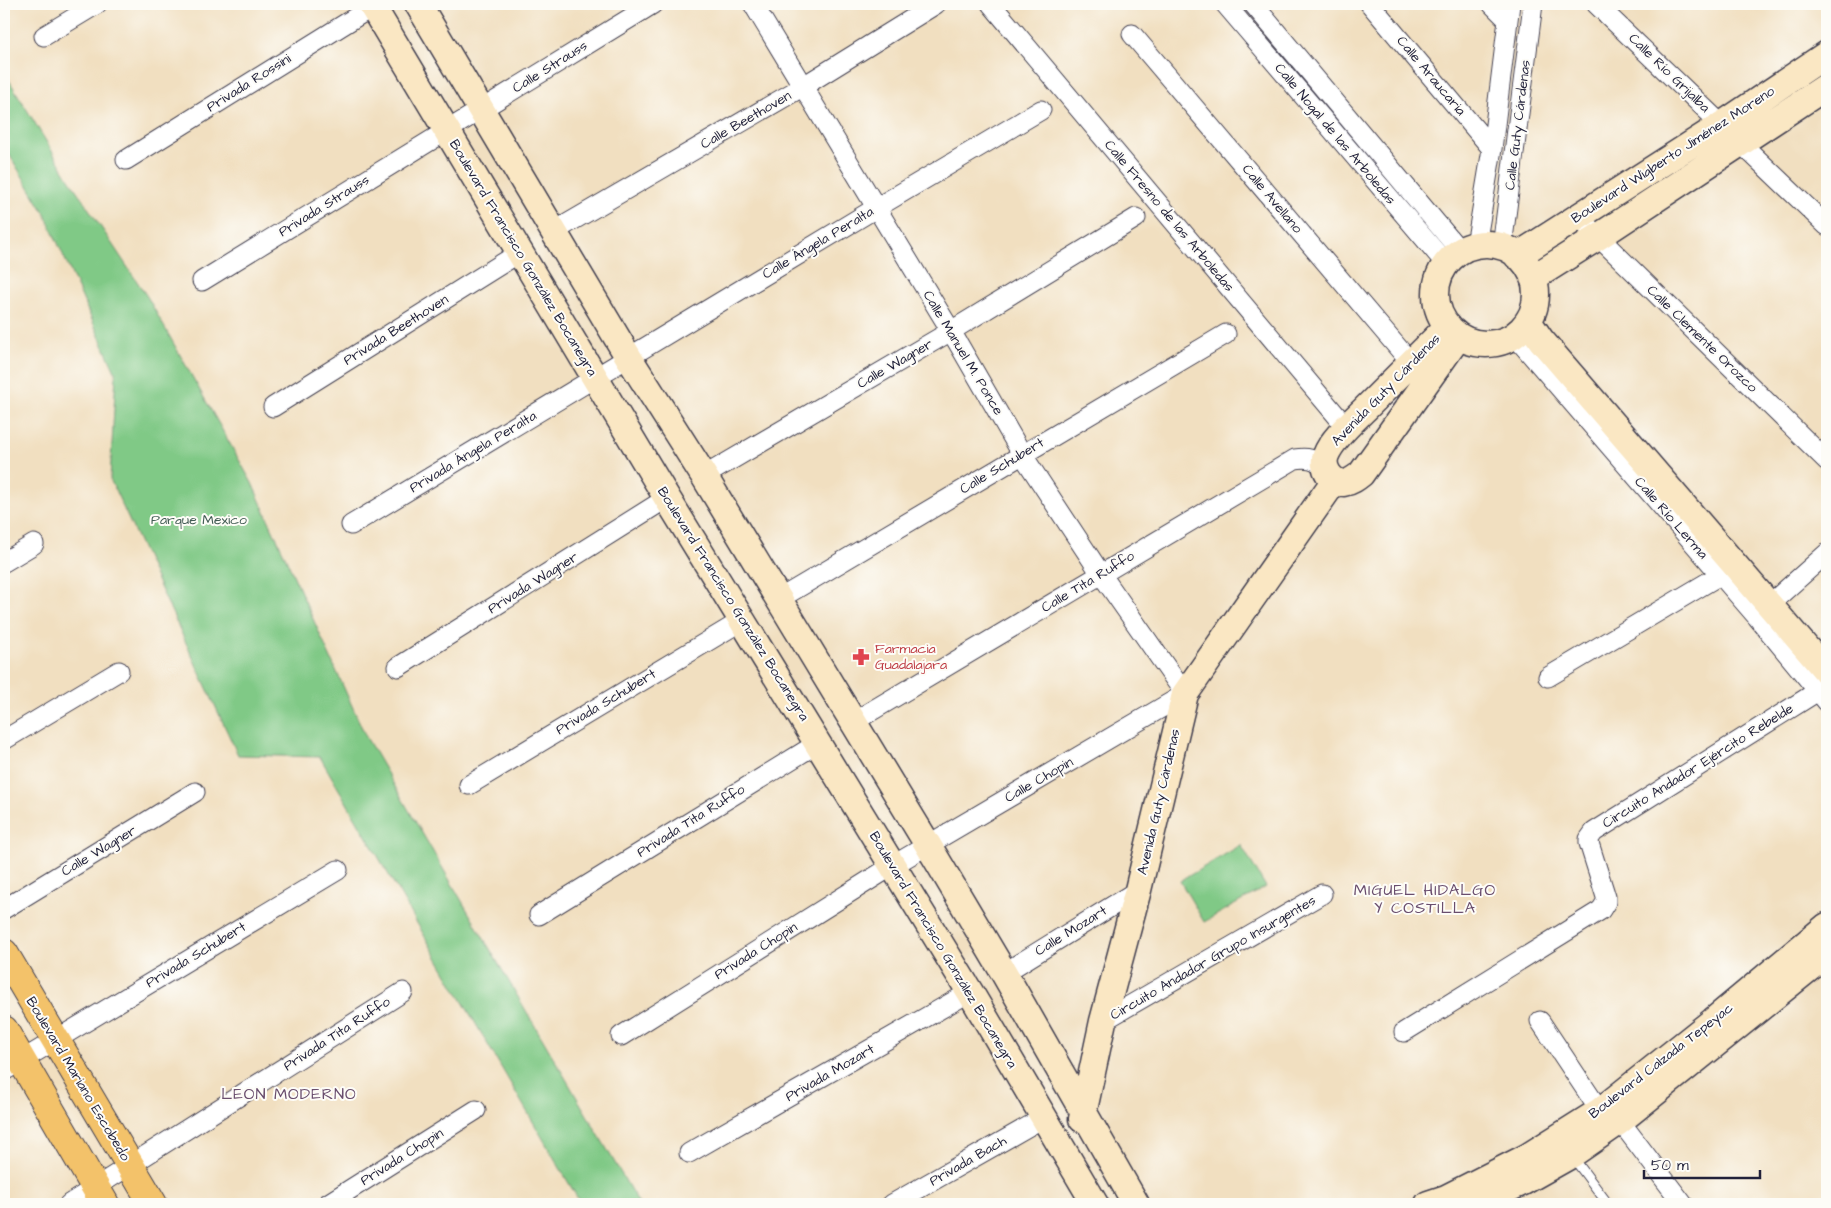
<svg xmlns="http://www.w3.org/2000/svg" width="1831" height="1208" viewBox="0 0 1831 1208" font-family="'Architects Daughter',sans-serif">
	<style>
		.green { fill: #80c986; stroke: #517660 }
		.lines { fill: none; stroke-linecap: round; stroke-linejoin: round }
		.lane-casing { stroke: #413e4f; stroke-width: 11 }
		.street-casing { stroke: #413e4f; stroke-width: 21 }
		.secondary-casing { stroke: #413e4f; stroke-width: 29 }
		.primary-casing { stroke: #413e4f; stroke-width: 30 }
		.lane { stroke: #fff; stroke-width: 9 }
		.street { stroke: #fff; stroke-width: 19 }
		.secondary { stroke: #fae7c3; stroke-width: 26 }
		.primary { stroke: #f3c26a; stroke-width: 28 }
		.labels { text-anchor: middle; dominant-baseline: central; stroke-width: 4; stroke-linejoin: round; paint-order: stroke }
		.street-label { font-size: 14px; fill: #22223b; stroke: #fdfcf7 }
		.park-label { font-size: 14px; fill: #435c55; stroke: #fdfcf7 }
		.health-label { font-size: 14px; fill: #be3a42; stroke: #fdfcf7; text-anchor: start }
		.quarter-label { font-size: 16px; letter-spacing: 1px; fill: #6a4e6e; stroke: #fdfcf7 }
	</style>
	<rect width="100%" height="100%" fill="#fdfcf7"/>
	<filter id="ink" filterUnits="userSpaceOnUse"><feTurbulence type="fractalNoise" baseFrequency=".02" numOctaves="2"/><feDisplacementMap in="SourceGraphic" scale="10" xChannelSelector="R" yChannelSelector="G"/><feConvolveMatrix kernelMatrix="1 2 1 2 8 2 1 2 1" color-interpolation-filters="sRGB"/></filter>
	<filter id="wash" filterUnits="userSpaceOnUse"><feTurbulence type="fractalNoise" baseFrequency=".0096" numOctaves="4" result="noise"/><feDisplacementMap in="SourceGraphic" scale="20" xChannelSelector="R" yChannelSelector="G"/><feGaussianBlur stdDeviation="1.12" result="paint"/><feColorMatrix in="noise" values="0 0 0 0 0 0 0 0 0 0 0 0 0 0 0 0 0 1.4 0 .05"/><feComposite in="paint" operator="in"/></filter>
	<g filter="url(#wash)">
		<rect width="100%" height="100%" fill="#f1dfc0"/>
		<path class="green" d="M4 72 69 179 148 298 252 483 366 737 639 1204H581L320 757 238 755 110 479 116 374 44 212 4 146Z
			M1241 845 1266 887 1204 922 1180 881Z"/>
	</g>
	<g filter="url(#ink)">
		<g class="lines">
			<g class="lane-casing">
				<path id="lane" d="M1572 1156 1608 1204"/>
			</g>
			<g class="street-casing">
				<path id="street" d="M991 4 1347 428
					M1225 4 1446 264
					M1253 4 1460 251
					M1370 4 1492 149
					M1492 4 1508 20
					M1596 4 1827 226
					M1132 34 1411 363
					M44 36 97 4
					M126 160 372 7
					M1578 217 1827 461
					M553 232 802 87 936 4
					M1476 245 1492 149 1510 4
					M1502 247 1533 4
					M202 281 653 4
					M1514 335 1757 617 1827 702
					M273 407 519 253
					M704 476 951 331 1136 218
					M351 525 876 208 1041 110
					M4 562 34 544
					M779 599 1226 334
					M1770 604 1827 553
					M398 667 667 498
					M1548 677 1730 569
					M853 722 1295 459C1308 457 1314 459 1324 466
					M4 740 119 671
					M469 785 743 620
					M4 909 195 792
					M539 915 818 743
					M1004 973 1138 890
					M1103 1021 1322 894
					M1540 1021 1600 1111
					M1404 1032 1601 910 1606 902V897L1589 843V839L1594 832 1818 691
					M621 1036 892 866 1185 694 1101 574 1022 454 951 331 753 4
					M4 1071 338 870
					M1620 1121 1683 1204
					M689 1153 970 992
					M69 1204 403 992
					M327 1204 476 1110
					M892 1204 1043 1118"/>
			</g>
			<g class="secondary-casing">
				<path id="secondary" d="M371 4 667 498 970 992 1095 1204
					M418 4 629 358 704 476 928 845 1004 973 1136 1204
					M1436 294a50 50 0 1 1 100 0a50 50 0 1 1-100 0Z
					M1517 256 1723 124 1827 54
					M1533 278 1598 237 1827 86
					M1528 321 1541 340 1827 672
					M1448 326C1420 354 1393 381 1366 408 1354 420 1332 439 1326 455 1321 467 1331 483 1344 483 1351 482 1356 478 1361 474L1459 336
					M1082 1119 1103 1021 1138 890 1185 694 1335 480
					M1428 1204 1446 1198 1527 1157 1600 1111 1713 1021 1827 926
					M1476 1204 1523 1182 1571 1155 1620 1121 1827 954"/>
			</g>
			<g class="primary-casing">
				<path id="primary" d="M4 953 153 1204
					M4 1030 105 1204"/>
			</g>
			<use href="#lane" class="lane"/>
			<use href="#street" class="street"/>
			<use href="#secondary" class="secondary"/>
			<use href="#primary" class="primary"/>
		</g>
	</g>
	<defs>
		<g id="pharmacy-bare" transform="scale(1.35)"><path d="M-2-6h4v4h4v4h-4v4h-4v-4h-4v-4h4Z" fill="#e0444e" stroke="#fdfcf7" stroke-width="2.5" paint-order="stroke"/></g>
	</defs>
	<g fill-rule="evenodd">
		<use href="#pharmacy-bare" x="861" y="657"/>
	</g>
	<g class="labels">
		<g class="street-label">
			<text transform="translate(550 67) rotate(-32)">Calle Strauss</text>
			<text transform="translate(1669 73) rotate(44)">Calle Río Grijalba</text>
			<text transform="translate(1431 76) rotate(50)">Calle Araucaria</text>
			<text transform="translate(249 83) rotate(-32)">Privada Rossini</text>
			<text transform="translate(746 120) rotate(-30)">Calle Beethoven</text>
			<text transform="translate(1518 125) rotate(-83)">Calle Guty Cárdenas</text>
			<text transform="translate(1335 134) rotate(50)">Calle Nogal de las Arboledas</text>
			<text transform="translate(1673 155) rotate(-33)">Boulevard Wigberto Jiménez Moreno</text>
			<text transform="translate(1272 199) rotate(50)">Calle Avellano</text>
			<text transform="translate(324 206) rotate(-32)">Privada Strauss</text>
			<text transform="translate(1169 216) rotate(50)">Calle Fresno de las Arboledas</text>
			<text transform="translate(818 243) rotate(-31)">Calle Ángela Peralta</text>
			<text transform="translate(523 258) rotate(59)">Boulevard Francisco González Bocanegra</text>
			<text transform="translate(396 330) rotate(-32)">Privada Beethoven</text>
			<text transform="translate(1702 339) rotate(44)">Calle Clemente Orozco</text>
			<text transform="translate(963 353) rotate(59)">Calle Manuel M. Ponce</text>
			<text transform="translate(895 364) rotate(-30)">Calle Wagner</text>
			<text transform="translate(1386 390) rotate(-46)">Avenida Guty Cárdenas</text>
			<text transform="translate(473 452) rotate(-31)">Privada Ángela Peralta</text>
			<text transform="translate(1002 466) rotate(-31)">Calle Schubert</text>
			<text transform="translate(1671 518) rotate(49)">Calle Río Lerma</text>
			<text transform="translate(1088 582) rotate(-31)">Calle Tita Ruffo</text>
			<text transform="translate(533 583) rotate(-32)">Privada Wagner</text>
			<text transform="translate(733 604) rotate(58)">Boulevard Francisco González Bocanegra</text>
			<text transform="translate(606 702) rotate(-31)">Privada Schubert</text>
			<text transform="translate(1698 766) rotate(-32)">Circuito Andador Ejército Rebelde</text>
			<text transform="translate(1039 780) rotate(-30)">Calle Chopin</text>
			<text transform="translate(1159 802) rotate(-77)">Avenida Guty Cárdenas</text>
			<text transform="translate(691 821) rotate(-32)">Privada Tita Ruffo</text>
			<text transform="translate(99 851) rotate(-31)">Calle Wagner</text>
			<text transform="translate(1071 931) rotate(-32)">Calle Mozart</text>
			<text transform="translate(943 950) rotate(59)">Boulevard Francisco González Bocanegra</text>
			<text transform="translate(756 951) rotate(-32)">Privada Chopin</text>
			<text transform="translate(196 955) rotate(-31)">Privada Schubert</text>
			<text transform="translate(1213 958) rotate(-30)">Circuito Andador Grupo Insurgentes</text>
			<text transform="translate(337 1034) rotate(-33)">Privada Tita Ruffo</text>
			<text transform="translate(1661 1061) rotate(-38)">Boulevard Calzada Tepeyac</text>
			<text transform="translate(830 1073) rotate(-30)">Privada Mozart</text>
			<text transform="translate(78 1079) rotate(59)">Boulevard Mariano Escobedo</text>
			<text transform="translate(402 1157) rotate(-32)">Privada Chopin</text>
			<text transform="translate(968 1161) rotate(-30)">Privada Bach</text>
		</g>
		<g class="park-label">
			<text x="199" y="520">Parque Mexico</text>
		</g>
		<g class="health-label">
			<text x="875" y="649">Farmacia<tspan x="875" dy="16">Guadalajara</tspan></text>
		</g>
		<g class="quarter-label">
			<text x="1425" y="890">MIGUEL HIDALGO<tspan x="1425" dy="18">Y COSTILLA</tspan></text>
			<text x="289" y="1094">LEON MODERNO</text>
		</g>
	</g>
	<rect width="1831" height="1208" fill="none" stroke="#fdfcf7" stroke-width="20"/>
	<path d="M1644 1170v8h116v-8" fill="none" stroke="#22223b" stroke-width="2.5"/>
	<text x="1651" y="1170" font-size="15" fill="#22223b" stroke="#fdfcf7" stroke-width="4" paint-order="stroke">50 m</text>
</svg>
